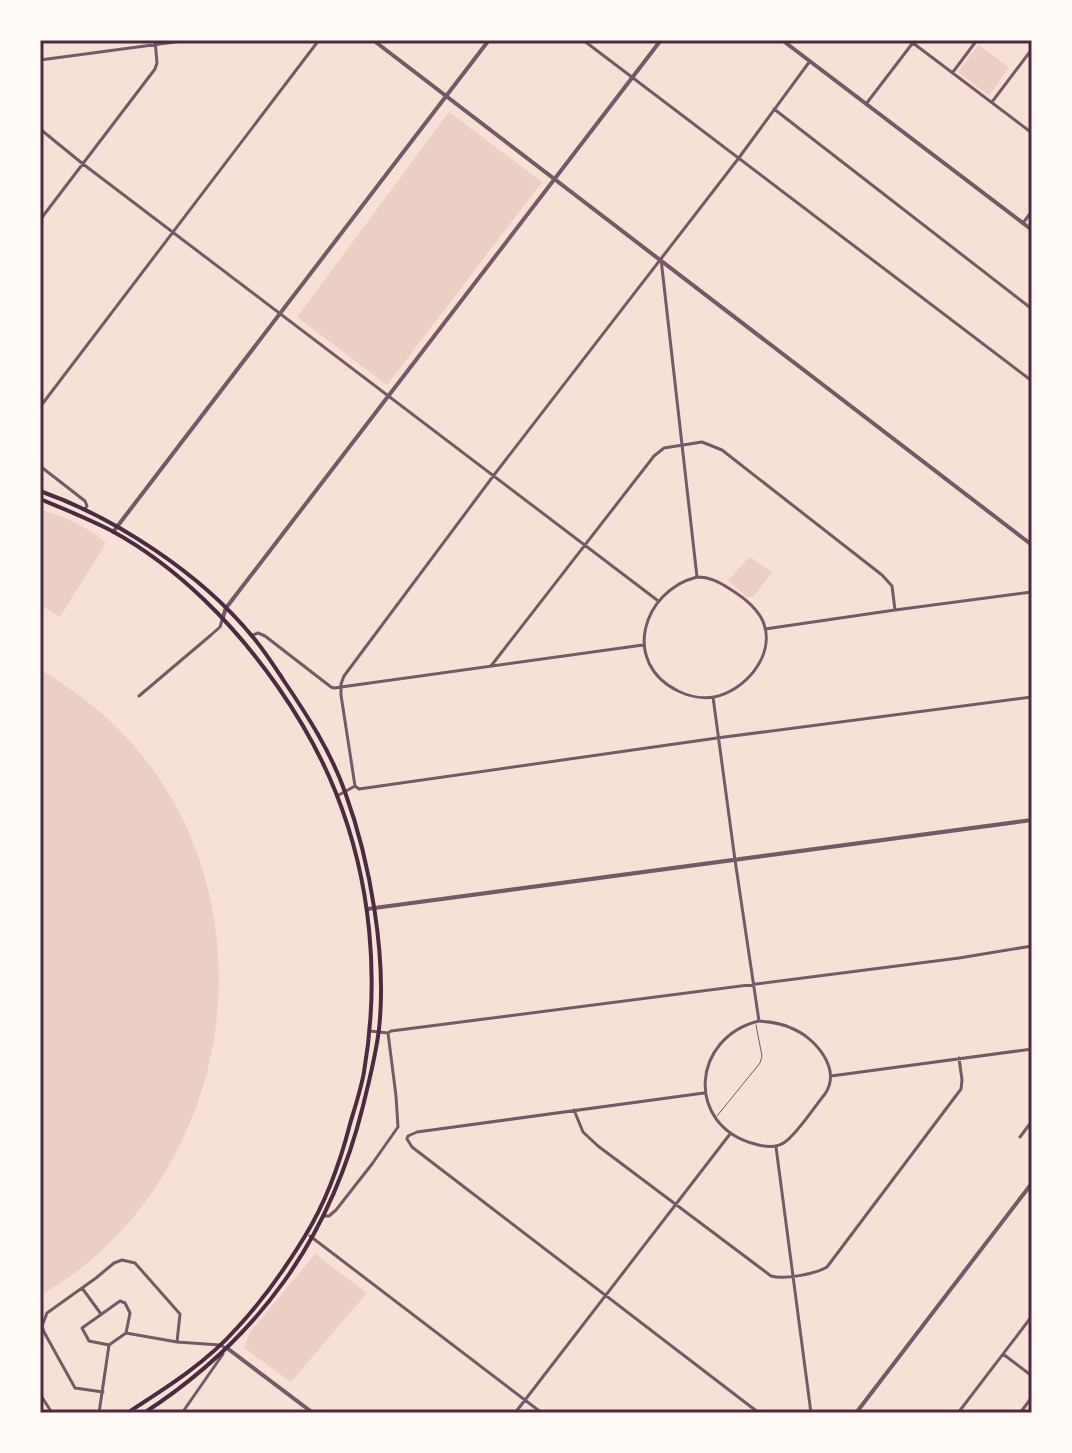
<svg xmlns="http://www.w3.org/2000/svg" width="1072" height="1453" viewBox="0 0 1072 1453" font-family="Manrope,sans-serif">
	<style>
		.green { fill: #ebcfc5 }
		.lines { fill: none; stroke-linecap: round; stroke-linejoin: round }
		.service { stroke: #755966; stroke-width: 1 }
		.minor { stroke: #755966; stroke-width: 3 }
		.tertiary { stroke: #755966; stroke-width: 4 }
		.secondary { stroke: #4a2c40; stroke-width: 4 }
		.neatline { fill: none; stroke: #4a2c40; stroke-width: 3 }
	</style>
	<rect width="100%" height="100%" fill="#f7e1d7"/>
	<path class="green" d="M978 45 1009 67 989 96 958 72Z
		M449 112 542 182 387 385 297 317Z
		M40 510C64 515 87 527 106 543L60 617 40 605Z
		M749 557 772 572 753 597H747L728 581Z
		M40 669C64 684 87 700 108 719 230 831 251 1016 173 1158 143 1214 96 1265 40 1295Z
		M315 1254 367 1293 291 1382 244 1348 250 1332Z"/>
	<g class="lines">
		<path class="service" d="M717 1116 760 1063 762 1056 756 1025"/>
		<path class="minor" d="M583 40 1032 381
			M913 43 1032 133
			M40 60 190 40
			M953 72 977 40
			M992 102 1032 49
			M866 104 915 40
			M774 109 1032 309
			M40 129 83 164 657 600
			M40 220 155 69 157 63 155 40
			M1023 223 1032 211
			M661 259 697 577
			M40 407 319 40
			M40 466 85 501 87 506 85 509
			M697 577C710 577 719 582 730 589 743 597 759 610 764 624 775 657 744 691 714 697 702 699 688 696 678 691 621 663 642 591 697 577Z
			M765 629 895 610 1032 592
			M253 635 258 633 265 636 331 687 334 688 643 645
			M491 666 654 456 664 448 702 442 722 450 882 575 892 586 895 610
			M139 696 211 635 220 627 223 617
			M713 697 735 860 759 1021
			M355 786 341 695V684L344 676 494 475 738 159 810 61
			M337 796 355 786 359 789 717 738 1032 697
			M759 1021C770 1022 781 1023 791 1028 815 1037 842 1069 825 1094 814 1107 798 1133 785 1142 777 1148 765 1147 755 1144 684 1125 692 1037 759 1021Z
			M370 1031 388 1033 391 1031 959 958 1032 946
			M831 1076 1032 1049
			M574 1110 583 1132 598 1146 771 1276C784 1280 815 1274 827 1267L961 1089 962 1080 959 1058
			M408 1136 407 1139 412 1147 759 1413
			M408 1136 417 1132 704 1093
			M1020 1137 1032 1121
			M776 1147 811 1413
			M324 1216H329L336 1210 372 1164 398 1127 396 1096 388 1033
			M310 1236 542 1413
			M82 1288 101 1314
			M109 1345 89 1341 82 1328 120 1301 125 1303 130 1313 126 1333
			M1003 1354 1032 1376
			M103 1392 75 1388 44 1332 42 1326 47 1313 96 1278 114 1263 122 1260 135 1263 180 1314 177 1342
			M40 1394 52 1413
			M99 1413 109 1345 126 1333 177 1342 220 1345 226 1348
			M182 1413 223 1354
			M515 1413 730 1134
			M958 1413 1032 1316
			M1020 1413 1032 1397"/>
		<path class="tertiary" d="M373 40 1032 545
			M782 40 1032 230
			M113 532 489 40
			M223 617 226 608 661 40
			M367 909 1032 820
			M227 1348 313 1413
			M856 1413 1032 1183"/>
		<path class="secondary" d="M40 491C116 518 201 574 252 636 264 650 274 666 284 681 307 715 331 752 345 792 370 861 387 956 379 1029 376 1055 369 1081 363 1106 330 1239 258 1339 144 1413
			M40 499C64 509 89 519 112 531 178 567 235 625 278 687 301 720 321 755 336 793 371 881 380 978 364 1072 361 1089 355 1107 350 1124 340 1163 326 1202 305 1236 285 1269 263 1300 237 1328 206 1363 166 1388 127 1413"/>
	</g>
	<rect width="1072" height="1453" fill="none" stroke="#fffaf5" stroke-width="84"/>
	<rect x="42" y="42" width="988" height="1369" class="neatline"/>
</svg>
